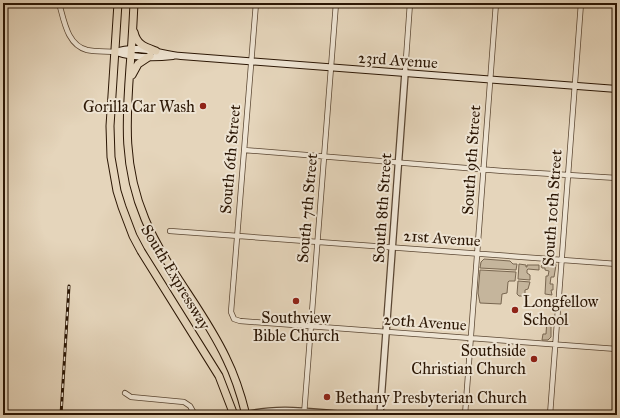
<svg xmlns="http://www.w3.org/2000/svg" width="620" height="418" viewBox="0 0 620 418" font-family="'IM FELL Great Primer',serif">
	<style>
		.green { fill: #c5b59c; stroke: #786650 }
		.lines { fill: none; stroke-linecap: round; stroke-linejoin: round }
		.minor-casing { stroke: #5a4632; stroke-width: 6 }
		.tertiary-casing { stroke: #5a4632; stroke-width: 8 }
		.secondary-casing { stroke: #2b1604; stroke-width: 8 }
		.primary-casing { stroke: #2b1604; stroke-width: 9 }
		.minor { stroke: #eee4d3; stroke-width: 4.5 }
		.tertiary { stroke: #eee4d3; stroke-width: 5.5 }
		.secondary { stroke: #eee4d3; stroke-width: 6 }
		.primary { stroke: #e5d5bb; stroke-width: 7 }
		.rail-casing { stroke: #2b1604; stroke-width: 3 }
		.rail { stroke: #eee4d3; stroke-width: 1.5; stroke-dasharray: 4.5; stroke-linecap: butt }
		.poi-dot { fill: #8f2418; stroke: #eee4d3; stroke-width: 1.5 }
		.labels { text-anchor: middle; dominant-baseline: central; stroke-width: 4; stroke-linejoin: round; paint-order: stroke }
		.street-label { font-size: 16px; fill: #2b1604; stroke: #eee4d3 }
		.poi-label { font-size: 16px; fill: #2b1604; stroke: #eee4d3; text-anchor: end }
	</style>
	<rect width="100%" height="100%" fill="#e5d5bb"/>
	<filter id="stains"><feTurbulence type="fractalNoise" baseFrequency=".005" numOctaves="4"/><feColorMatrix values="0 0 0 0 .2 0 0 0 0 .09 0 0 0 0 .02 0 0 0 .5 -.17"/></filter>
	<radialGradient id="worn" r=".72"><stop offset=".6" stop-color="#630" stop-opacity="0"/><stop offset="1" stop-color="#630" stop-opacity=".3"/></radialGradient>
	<path class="green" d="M484 259 510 261 513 264H517L516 270 480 268 481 262Z
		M545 263H555L556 265 554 277H551L550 284H553V290H551L552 295 545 294 546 276H548L549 271 545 270V268H542L541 266Z
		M519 264 526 265V267H527V265H539V270L528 269 527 270V273L530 275V280L518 279Z
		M480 270 516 272 515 281H509L508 282 507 293 502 294 501 304 480 303 478 293Z
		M518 281 530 282 528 289 525 290V295L526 296H519L517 294Z
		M547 318H551V337L548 340H542L543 334H546Z"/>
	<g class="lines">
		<g class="minor-casing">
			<path id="minor" d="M59 3C64 20 67 45 87 50 96 52 106 51 116 52
				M256 3 231 312 234 319 240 321 617 349
				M604 3 617 4
				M405 73 410 3
				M244 150 503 171 617 178
				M170 231 617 264
				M125 393 131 397 184 402 190 406 195 415
				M304 415 336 3
				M465 415 496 3
				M550 415 581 3"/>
		</g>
		<g class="tertiary-casing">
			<path id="tertiary" d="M246 415C280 406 316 413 351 415
				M380 415 405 73"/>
		</g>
		<g class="secondary-casing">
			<path id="secondary" d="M116 52C138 44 159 54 181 56L617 89
				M116 52C133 58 155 58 173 56"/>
		</g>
		<g class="primary-casing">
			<path id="primary" d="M118 3 110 126 111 157 117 191 122 207 133 236 141 251 219 376 234 415
				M134 3C133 24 132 45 130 67 126 121 123 167 145 219 166 269 203 309 226 358 235 376 241 395 246 415
				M134 32C137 45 145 47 156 51
				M132 75 138 64 150 56"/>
		</g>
		<use href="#minor" class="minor"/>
		<use href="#tertiary" class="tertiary"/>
		<use href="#secondary" class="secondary"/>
		<use href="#primary" class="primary"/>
		<g class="rail-casing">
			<path id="rail" d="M61 415 69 286"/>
		</g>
		<use href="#rail" class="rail"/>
	</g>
	<g class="poi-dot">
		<circle cx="203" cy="106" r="4"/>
		<circle cx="296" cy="301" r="4"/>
		<circle cx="515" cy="310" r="4"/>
		<circle cx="534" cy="359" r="4"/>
		<circle cx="327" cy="397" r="4"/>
	</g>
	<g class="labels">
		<g class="street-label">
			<text transform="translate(398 60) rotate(4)">23rd Avenue</text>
			<text transform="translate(230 159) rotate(-85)">South 6th Street</text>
			<text transform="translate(471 160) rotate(-86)">South 9th Street</text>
			<text transform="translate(307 208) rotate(-85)">South 7th Street</text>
			<text transform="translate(382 208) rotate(-86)">South 8th Street</text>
			<text transform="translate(552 208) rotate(-86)">South 10th Street</text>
			<text transform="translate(442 238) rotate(4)">21st Avenue</text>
			<text transform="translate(176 277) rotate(59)">South Expressway</text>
			<text transform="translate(425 322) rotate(4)">20th Avenue</text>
		</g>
		<g class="poi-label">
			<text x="195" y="106">Gorilla Car Wash</text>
			<text x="523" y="301" text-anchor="start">Longfellow<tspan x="523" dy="18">School</tspan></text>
			<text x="296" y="317" text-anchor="middle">Southview<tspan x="296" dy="18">Bible Church</tspan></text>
			<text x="526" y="350">Southside<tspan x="526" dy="18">Christian Church</tspan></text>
			<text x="335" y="397" text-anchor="start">Bethany Presbyterian Church</text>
		</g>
	</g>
	<rect width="620" height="418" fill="none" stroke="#e5d5bb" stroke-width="16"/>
	<rect x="4" y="4" width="612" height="410" fill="none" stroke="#2b1604" stroke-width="2"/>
	<rect x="8" y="8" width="604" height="402" fill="none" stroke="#2b1604"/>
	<rect width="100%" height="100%" filter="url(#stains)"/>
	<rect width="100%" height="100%" fill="url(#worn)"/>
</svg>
